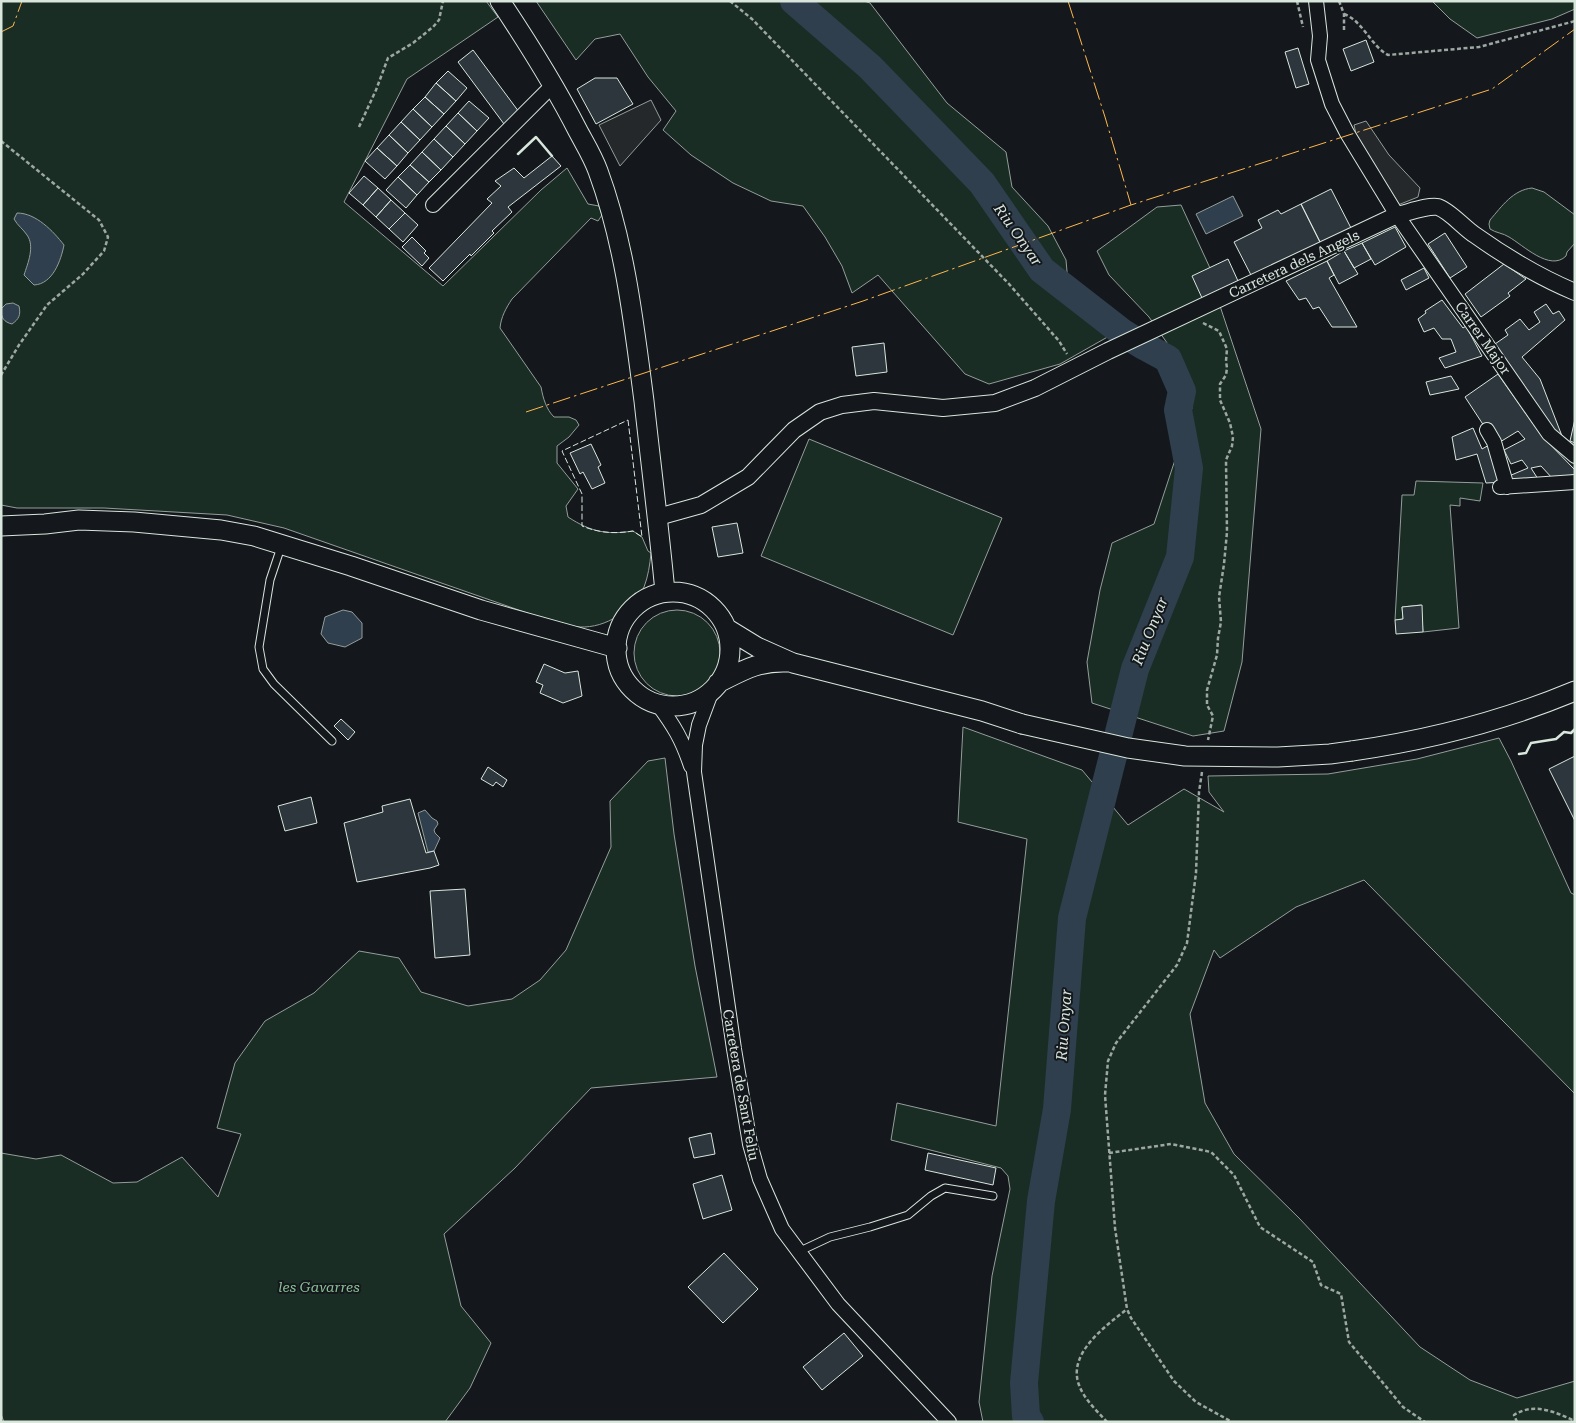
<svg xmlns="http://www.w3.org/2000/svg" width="1576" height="1423" viewBox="0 0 1576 1423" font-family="'Roboto Serif',serif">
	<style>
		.green { fill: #1a2d24; stroke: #939e99 }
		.parking { fill: #24282b; stroke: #939e99 }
		.water { fill: #2f3f4d; stroke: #939e99 }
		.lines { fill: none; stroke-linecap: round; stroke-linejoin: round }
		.river { stroke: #2f3f4d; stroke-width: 28 }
		.building { fill: #2c363c; stroke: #d8e6dc }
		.service-casing { stroke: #d8e6dc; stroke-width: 9 }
		.minor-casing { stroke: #d8e6dc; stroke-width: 16 }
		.tertiary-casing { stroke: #d8e6dc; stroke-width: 18 }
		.secondary-casing { stroke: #d8e6dc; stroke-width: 21 }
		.path { stroke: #9da8a2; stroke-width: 2.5; stroke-dasharray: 4 2.5; stroke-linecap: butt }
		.service { stroke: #14181c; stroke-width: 7 }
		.minor { stroke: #14181c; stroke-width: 14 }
		.tertiary { stroke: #14181c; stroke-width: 16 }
		.secondary { stroke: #14181c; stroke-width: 19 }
		.secondary-bridge-casing { stroke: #d8e6dc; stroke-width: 21; stroke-linecap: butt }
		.secondary-bridge { stroke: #14181c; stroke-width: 19 }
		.fence { stroke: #d8e6dc; stroke-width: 1; stroke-dasharray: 6 2.5; stroke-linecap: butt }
		.wall { stroke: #d8e6dc; stroke-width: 2.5 }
		.power { stroke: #ffb74d; stroke-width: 1; stroke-dasharray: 18 4 2.5 4; stroke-linecap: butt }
		.labels { text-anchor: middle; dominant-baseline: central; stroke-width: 4; stroke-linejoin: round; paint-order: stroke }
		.street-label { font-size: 14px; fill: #d8e6dc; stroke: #14181c }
		.park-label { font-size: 14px; font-style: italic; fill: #8ac095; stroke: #14181c }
		.water-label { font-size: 15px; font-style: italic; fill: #d8e6dc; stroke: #14181c }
	</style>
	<rect width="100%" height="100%" fill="#14181c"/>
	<path class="green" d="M1 1H486L498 17 407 79 344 202 443 286 541 190 567 168 588 204 599 206 602 215 598 221 591 218 512 299C506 308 501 317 500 328L541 387C543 398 546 409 554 417H569L576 420 579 425 569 437 557 446V463L578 489 566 506 568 517C591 532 607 535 633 531L642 537 648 551 651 553C650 564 648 577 644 587 632 611 606 628 580 627 571 627 562 624 553 622L284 528 227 515 104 508H17L1 505Z
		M536 1H864L870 3 947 103 1006 152 1012 187 1048 226 1066 260 1070 306 1111 335 1060 364 989 384 965 374 878 275 852 293 842 266 825 237 803 206 771 201 733 183 691 155 663 130 676 111 648 77 620 34 595 39 576 60Z
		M1432 1H1575V9L1552 19 1477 38 1450 19Z
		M1532 188 1544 192 1575 215V243L1567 252 1566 256C1550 272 1523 245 1509 237 1503 233 1496 233 1490 229L1489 224 1490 220C1502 206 1513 190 1532 188Z
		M1181 205 1210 268 1218 300 1261 429 1242 662 1224 731 1193 736 1092 703 1087 662 1100 590 1112 543 1154 524 1192 408 1181 363 1149 317 1109 275 1097 251 1157 207Z
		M809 439 1002 518 953 635 761 556Z
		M1416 481 1483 483 1480 501 1460 498V506L1450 505 1459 628 1423 632 1421 605 1402 607 1403 619 1395 620 1402 495H1414Z
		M634 653a43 43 0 1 1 86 0a43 43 0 1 1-86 0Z
		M963 727 1082 770 1128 825 1184 789 1224 812 1209 792 1208 776 1328 774 1417 759 1499 738 1511 761 1571 893 1575 895V1094L1364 880 1296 907 1220 958 1214 950 1190 1014 1205 1103 1234 1154 1299 1218 1420 1347 1470 1380 1517 1398 1575 1381V1422H983L979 1402 992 1276 1010 1189 1008 1176 1001 1168 891 1140 897 1103 996 1126 1027 839 958 822Z
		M665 758 674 834 695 966 717 1077 591 1088 515 1168 444 1234 461 1306 491 1343 470 1388 445 1422H4L1 1414V1153L36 1159 61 1155 113 1183 137 1182 182 1157 218 1197 241 1134 217 1128 235 1063 265 1021 314 993 359 951 399 958 421 992 468 1006 512 999 540 980 566 950 611 847 610 801 648 761Z"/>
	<path class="parking" d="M651 100 661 120 620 166 599 125Z
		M1366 121 1389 155 1420 188 1418 197 1398 205 1357 138 1354 125Z"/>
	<path class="water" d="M1233 196 1243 216 1206 234 1196 214Z
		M17 213C36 213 53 231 64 245 61 260 53 284 34 285L24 275C28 263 35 246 27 235 23 229 18 226 14 219Z
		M13 303 19 306C21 315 19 319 12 324 4 322 1 318 1 309L6 304Z
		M343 610 352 612 362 623V638L345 647 328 643 321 634 325 617Z
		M425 810 432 818 437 821 438 824 434 830 435 833 440 838 434 851 428 852 418 813Z"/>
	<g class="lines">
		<path class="river" d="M794 1 870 67 982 183 1042 270 1123 333 1144 346 1168 359 1182 391 1178 410 1189 468 1180 557 1135 669 1072 918 1057 1109 1041 1201 1024 1383 1026 1416 1030 1422"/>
	</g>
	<path class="building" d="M1366 40 1374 62 1351 71 1343 49Z
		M1298 48 1309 84 1296 88 1285 52Z
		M473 50 519 112 504 124 458 62Z
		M448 71 467 88 456 101 436 83Z
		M595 78H617L633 104 596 124 577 89Z
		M436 83 456 101 444 114 425 97Z
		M425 97 444 114 432 127 413 109Z
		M469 101 489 118 477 131 458 113Z
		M413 109 432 127 420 140 401 122Z
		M458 113 477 131 465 144 446 126Z
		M401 122 420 140 408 153 389 135Z
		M446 126 465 144 453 157 434 139Z
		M389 135 408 153 397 166 377 148Z
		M434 139 453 157 441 170 422 152Z
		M377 148 397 166 385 179 365 161Z
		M422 152 441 170 429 182 410 165Z
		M552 156 561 166 508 207 512 212 492 231 494 233 471 256 470 254 443 281 429 268 492 203 487 199 501 186 495 181 514 168 524 178Z
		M410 165 429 182 417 195 398 177Z
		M364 176 378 188 363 205 349 193Z
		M398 177 417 195 406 208 386 190Z
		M378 188 391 200 376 217 363 205Z
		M1331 189 1351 228 1321 244 1301 204Z
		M391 200 405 213 389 229 376 217Z
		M1301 204 1321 244 1253 279 1234 242 1262 228 1258 220 1278 210 1281 214Z
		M405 213 418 225 403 242 389 229Z
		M1395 227 1406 247 1375 265 1362 243Z
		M1445 233 1467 267 1450 278 1428 244Z
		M412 237 426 251 424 253 429 258 422 266 402 247Z
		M1362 243 1371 259 1354 268 1344 251Z
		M1344 251 1358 274 1339 284 1327 261Z
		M1228 259 1238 281 1202 298 1192 276Z
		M1327 261 1334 275 1329 278 1357 327H1332L1319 307 1313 309 1306 298 1299 300 1286 281Z
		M1504 264 1526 279 1508 293 1510 296 1481 317 1465 294Z
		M1424 268 1429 278 1406 290 1401 280Z
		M1442 300 1463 328 1466 326 1482 356 1445 368 1439 358 1456 352 1451 339H1442L1434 328 1424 332 1418 319 1426 313 1425 311Z
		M1546 304 1553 314 1559 311 1565 320 1522 357 1540 379 1562 436 1559 438 1495 344 1508 335 1505 330 1520 319 1529 330 1540 322 1534 312Z
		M884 343 887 372 856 376 852 347Z
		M1498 374 1541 435 1575 470V475L1553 479 1541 466 1531 468 1538 479 1512 483 1509 476 1528 468 1522 460 1511 464 1504 450 1525 439 1518 431 1500 442 1486 429 1465 397Z
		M1451 376 1459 389 1430 395 1426 382Z
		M1575 419V443L1570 441Z
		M1473 428 1482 449 1491 444 1503 482 1486 483 1477 454 1456 460 1452 437Z
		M591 444 601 465 598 467 605 483 592 489 583 472 580 474 570 453Z
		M737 523 743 553 718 557 712 527Z
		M1422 605 1423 632 1396 634 1395 620 1403 619 1402 607Z
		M544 664 565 673 578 671 582 696 563 703 540 693 543 685 536 682Z
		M341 719 355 732 348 740 334 726Z
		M1575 756V821L1549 769Z
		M488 767 507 780 503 787 496 782 493 786 481 779Z
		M311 797 317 823 285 831 278 806Z
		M410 799 426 853 434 851 439 865 430 868 357 882 344 823 383 812 382 806Z
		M465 889 470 955 435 958 430 891Z
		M711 1133 715 1154 694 1158 689 1138Z
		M928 1153 996 1168 993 1185 925 1170Z
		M722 1175 732 1210 703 1219 693 1184Z
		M724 1253 758 1289 723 1323 688 1287Z
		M844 1333 863 1356 822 1390 803 1367Z"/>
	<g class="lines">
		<g class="service-casing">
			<path id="service" d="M281 547 270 580 259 647 263 669 274 684 332 741
				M798 1252 830 1237 870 1227 908 1215 931 1196 945 1188 993 1196"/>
		</g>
		<g class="minor-casing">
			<path id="minor" d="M1316 1 1320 36 1318 60 1332 104 1347 133 1397 215 1549 434 1575 456
				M433 205 553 85
				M1487 430 1494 442 1507 487
				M1500 487 1575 482
				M712 690 699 725 695 745 694 772 734 1049 750 1144 760 1179 782 1229 838 1304 949 1422
				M657 703C674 726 682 739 691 766"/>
		</g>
		<g class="tertiary-casing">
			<path id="tertiary" d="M658 517 701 505 748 477 794 430 820 412 842 405 874 401 943 408 995 403 1035 388 1108 351 1397 215C1407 213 1428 205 1438 207 1450 211 1464 228 1475 235 1506 257 1539 277 1575 292"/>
		</g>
		<g class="secondary-casing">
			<path id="secondary" d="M500 1C528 43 555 86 578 131 585 144 593 157 598 171 625 244 634 324 644 401 651 465 659 528 665 592
				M1 526 45 524 79 520 134 522 221 530 254 536 351 566 481 610 617 648
				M616 649a57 57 0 1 1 114 0a57 57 0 1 1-114 0Z
				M726 628 757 647 793 663 982 711 1022 724
				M718 683C744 670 758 661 787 662
				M1352 751C1429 740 1503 721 1575 691"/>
		</g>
		<path class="path" d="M730 1 752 19 1009 284 1059 341 1067 354
			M1297 1 1303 27
			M1339 1 1344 14V32
			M1344 14C1364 22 1370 45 1388 55L1479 47 1575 21
			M359 127 376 90 388 58 413 43 433 27 439 20 443 1
			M1 141 99 220 108 237 104 251 83 274 47 305 19 345 1 375
			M1203 323 1219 331 1227 349 1226 361 1227 368 1226 375 1220 384V400L1230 423 1233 437 1232 446 1226 460 1227 532 1224 564 1219 597 1221 622 1218 638 1217 655 1207 690V705L1213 716 1208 740
			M1202 772 1199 792 1196 873 1187 943 1177 965 1116 1043 1108 1061 1105 1095 1115 1228 1127 1309 1131 1318 1174 1381 1196 1402 1232 1422
			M1109 1153 1171 1144 1211 1152 1234 1175 1260 1227 1313 1262 1321 1285 1341 1294 1349 1342 1403 1407 1425 1422
			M1107 1422C1097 1411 1084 1399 1079 1385 1067 1353 1106 1326 1127 1309
			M1517 1422 1514 1415C1534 1402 1555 1412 1575 1421"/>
		<use href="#service" class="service"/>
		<use href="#minor" class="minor"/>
		<use href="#tertiary" class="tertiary"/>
		<use href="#secondary" class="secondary"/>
		<g class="secondary-bridge-casing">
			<path id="secondary-bridge" d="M1022 724 1128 748 1185 756 1278 757 1330 754 1352 751"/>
		</g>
		<use href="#secondary-bridge" class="secondary-bridge"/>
		<path class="fence" d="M628 420 642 537 633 531C615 534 599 533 582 526V494L562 451Z"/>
		<path class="wall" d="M518 154 536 137 552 156
			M1519 754 1526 753 1531 743 1556 739 1564 732 1571 733 1575 729"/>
		<path class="power" d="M1068 1 1105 117 1131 205
			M1 32 13 26 22 1
			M526 412 863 301 1131 205 1492 89 1575 29"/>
	</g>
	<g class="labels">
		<g class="street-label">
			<text transform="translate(1294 264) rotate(-25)">Carretera dels Angels</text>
			<text transform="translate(1483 338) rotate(55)">Carrer Major</text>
			<text transform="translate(741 1085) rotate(80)">Carretera de Sant Feliu</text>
		</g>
		<g class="park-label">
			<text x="319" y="1287">les Gavarres</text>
		</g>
		<g class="water-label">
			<text transform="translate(1018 235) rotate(55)">Riu Onyar</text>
			<text transform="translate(1150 631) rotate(-68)">Riu Onyar</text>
			<text transform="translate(1064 1025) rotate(-86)">Riu Onyar</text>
		</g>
	</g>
	<rect width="1576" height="1423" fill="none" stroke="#d8e6dc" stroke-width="5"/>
</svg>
